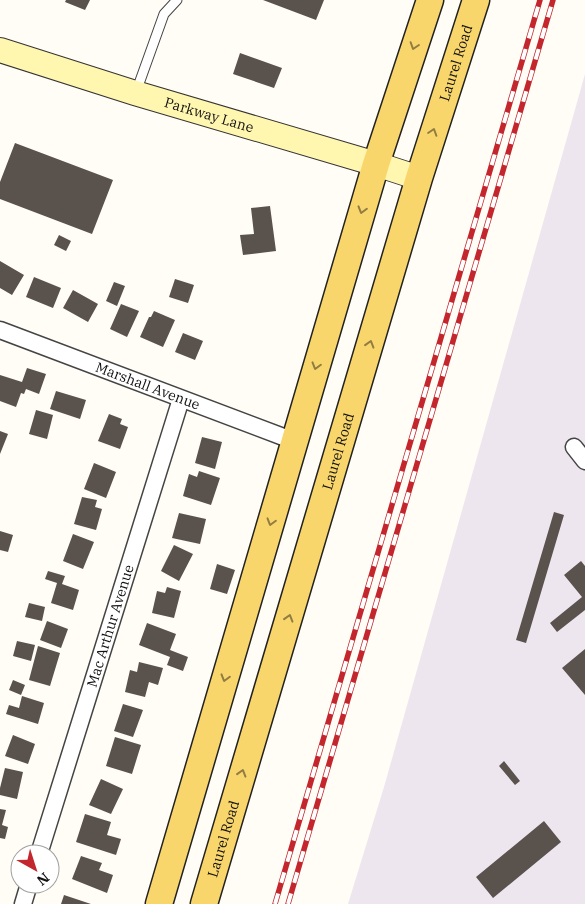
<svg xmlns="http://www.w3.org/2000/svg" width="585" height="904" viewBox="0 0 585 904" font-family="'IBM Plex Serif',serif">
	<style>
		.industrial { fill: #eee6ef }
		.building { fill: #5a524d }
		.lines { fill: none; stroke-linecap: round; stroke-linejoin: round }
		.lane-casing { stroke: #444; stroke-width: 11 }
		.street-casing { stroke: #444; stroke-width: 19 }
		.secondary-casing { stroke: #333; stroke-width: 26 }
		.primary-casing { stroke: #222; stroke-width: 29 }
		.lane { stroke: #fff; stroke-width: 9 }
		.street { stroke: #fff; stroke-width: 16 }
		.secondary { stroke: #fff6b0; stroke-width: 24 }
		.primary { stroke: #f9d66b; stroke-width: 26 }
		.rail-casing { stroke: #c4262e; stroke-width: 5.5 }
		.rail { stroke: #fff; stroke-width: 4; stroke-dasharray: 11; stroke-linecap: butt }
		.oneway { stroke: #917d42 }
		.labels { text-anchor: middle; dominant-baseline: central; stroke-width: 5; stroke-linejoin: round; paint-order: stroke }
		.street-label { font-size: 14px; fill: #111; stroke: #fff }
	</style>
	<rect width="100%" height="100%" fill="#fffdf5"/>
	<path class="industrial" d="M585 74V904H348L384 787Z"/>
	<path class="building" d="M66 0H90L85 10 65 2Z
		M263 0H324L316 20Z
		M240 53 282 68 274 88 233 74Z
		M15 143 113 180 92 234 0 199V182Z
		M270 206 276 251 243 255 240 235 254 234 251 208Z
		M59 235 71 241 66 251 54 245Z
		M0 261 24 275 12 295 0 288Z
		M34 277 61 288 53 308 26 297Z
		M175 279 194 285 188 303 169 297Z
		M114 282 125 286 117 306 106 301Z
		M73 290 98 304 88 322 63 308Z
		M121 304 139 311 127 337 110 329Z
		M154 311 175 320 163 347 140 337 149 317H151Z
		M183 333 203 341 195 360 175 352Z
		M27 368 46 374 39 394 26 389 24 394 21 393 16 407 0 401V375L22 382Z
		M56 391 86 400 80 419 50 409Z
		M36 410 53 415 47 439 29 434Z
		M109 414 122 419 120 424 128 427 120 449 98 441Z
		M0 431 8 434 0 454Z
		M202 437 222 442 215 469 195 463Z
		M94 463 116 472 106 498 84 489Z
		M199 471 220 478 211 505 183 496 189 474 197 477Z
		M82 497 97 500 95 507 102 509 96 530 74 524Z
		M554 512 564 515 526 643 516 640Z
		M179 513 206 519 200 544 172 538Z
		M0 531 13 535 8 552 0 550Z
		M73 534 94 542 83 569 63 561Z
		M174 545 193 554 179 581 161 571Z
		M581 561 585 566V610L557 632 550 623 582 597 564 575Z
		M217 564 235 570 227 594 210 589Z
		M48 571 65 576 62 584 79 590 73 610 51 603 57 583 45 579Z
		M167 587 181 591 174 618 152 613 157 591 165 593Z
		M29 603 45 607 42 621 25 617Z
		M47 621 68 629 61 648 40 640Z
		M147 623 176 634 170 650 188 657 183 671 167 665 170 657 139 645Z
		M17 641 35 645 31 661 13 656Z
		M38 646 60 653 50 686 29 680Z
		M585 649V695L562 668Z
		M139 662 163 668 158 685 149 682 145 697 125 692 130 670 137 672Z
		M13 680 25 685 21 695 9 690Z
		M22 696 44 703 38 724 6 714 9 705 19 708Z
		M123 704 143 710 133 737 114 731Z
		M13 735 35 744 28 764 5 756Z
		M115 737 141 745 132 774 106 766Z
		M504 761 520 781 515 785 499 766Z
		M5 768 23 772 17 799 0 795V788Z
		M101 779 123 789 111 814 89 805Z
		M0 809 6 810 2 825 8 827 5 839 0 838Z
		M85 814 111 822 107 835 121 839 116 855 76 842Z
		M544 821 561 842 493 898 476 877Z
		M81 856 102 863 99 870 113 875 107 893 72 879Z
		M64 895 91 904H61Z"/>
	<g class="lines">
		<g class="lane-casing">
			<path id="lane" d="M136 92 164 14 177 0"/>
		</g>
		<g class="street-casing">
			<g id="street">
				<path id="s1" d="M0 330 294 441"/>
				<path d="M574 447 585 461"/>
				<path id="s2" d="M39 854 181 399"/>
				<path d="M23 904 29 884"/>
			</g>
		</g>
		<g class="secondary-casing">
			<g id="secondary">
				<path id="s3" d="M0 50 135 93 376 164 419 178"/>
			</g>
		</g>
		<g class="primary-casing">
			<g id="primary">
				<path d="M159 904 376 164 430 0"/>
				<path id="s4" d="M204 904 419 178 476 0"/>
			</g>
		</g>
		<use href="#lane" class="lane"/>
		<use href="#street" class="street"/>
		<use href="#secondary" class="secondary"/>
		<use href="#primary" class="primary"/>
		<g class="rail-casing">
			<path id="rail" d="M275 904 540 0
				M288 904 553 0"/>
		</g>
		<use href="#rail" class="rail"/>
	</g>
	<defs><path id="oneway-chevron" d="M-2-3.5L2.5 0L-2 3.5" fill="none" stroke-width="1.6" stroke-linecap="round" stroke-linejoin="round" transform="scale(1.25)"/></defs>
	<g class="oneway">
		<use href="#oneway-chevron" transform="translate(414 46) rotate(108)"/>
		<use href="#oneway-chevron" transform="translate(433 132) rotate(-72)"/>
		<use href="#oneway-chevron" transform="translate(362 210) rotate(106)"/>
		<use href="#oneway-chevron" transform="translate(370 344) rotate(-73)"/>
		<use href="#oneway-chevron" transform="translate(316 366) rotate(106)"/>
		<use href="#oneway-chevron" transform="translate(271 522) rotate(106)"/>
		<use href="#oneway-chevron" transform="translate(289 618) rotate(-73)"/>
		<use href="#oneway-chevron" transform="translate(225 678) rotate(106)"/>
		<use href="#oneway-chevron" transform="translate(242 773) rotate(-73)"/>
	</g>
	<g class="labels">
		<g class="street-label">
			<text stroke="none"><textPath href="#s4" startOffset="878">Laurel Road</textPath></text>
			<text stroke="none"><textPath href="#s3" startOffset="219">Parkway Lane</textPath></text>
			<text stroke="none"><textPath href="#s1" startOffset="158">Marshall Avenue</textPath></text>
			<text stroke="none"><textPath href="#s4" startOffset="472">Laurel Road</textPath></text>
			<text stroke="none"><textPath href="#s2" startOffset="239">Mac Arthur Avenue</textPath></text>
			<text stroke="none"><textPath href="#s4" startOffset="68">Laurel Road</textPath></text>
		</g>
	</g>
	<g transform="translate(35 869) rotate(141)"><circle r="24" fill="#ffffff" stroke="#a0a0a0"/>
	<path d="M0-4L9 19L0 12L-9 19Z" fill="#c4262e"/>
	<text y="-8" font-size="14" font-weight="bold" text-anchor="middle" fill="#111111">N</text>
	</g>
</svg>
